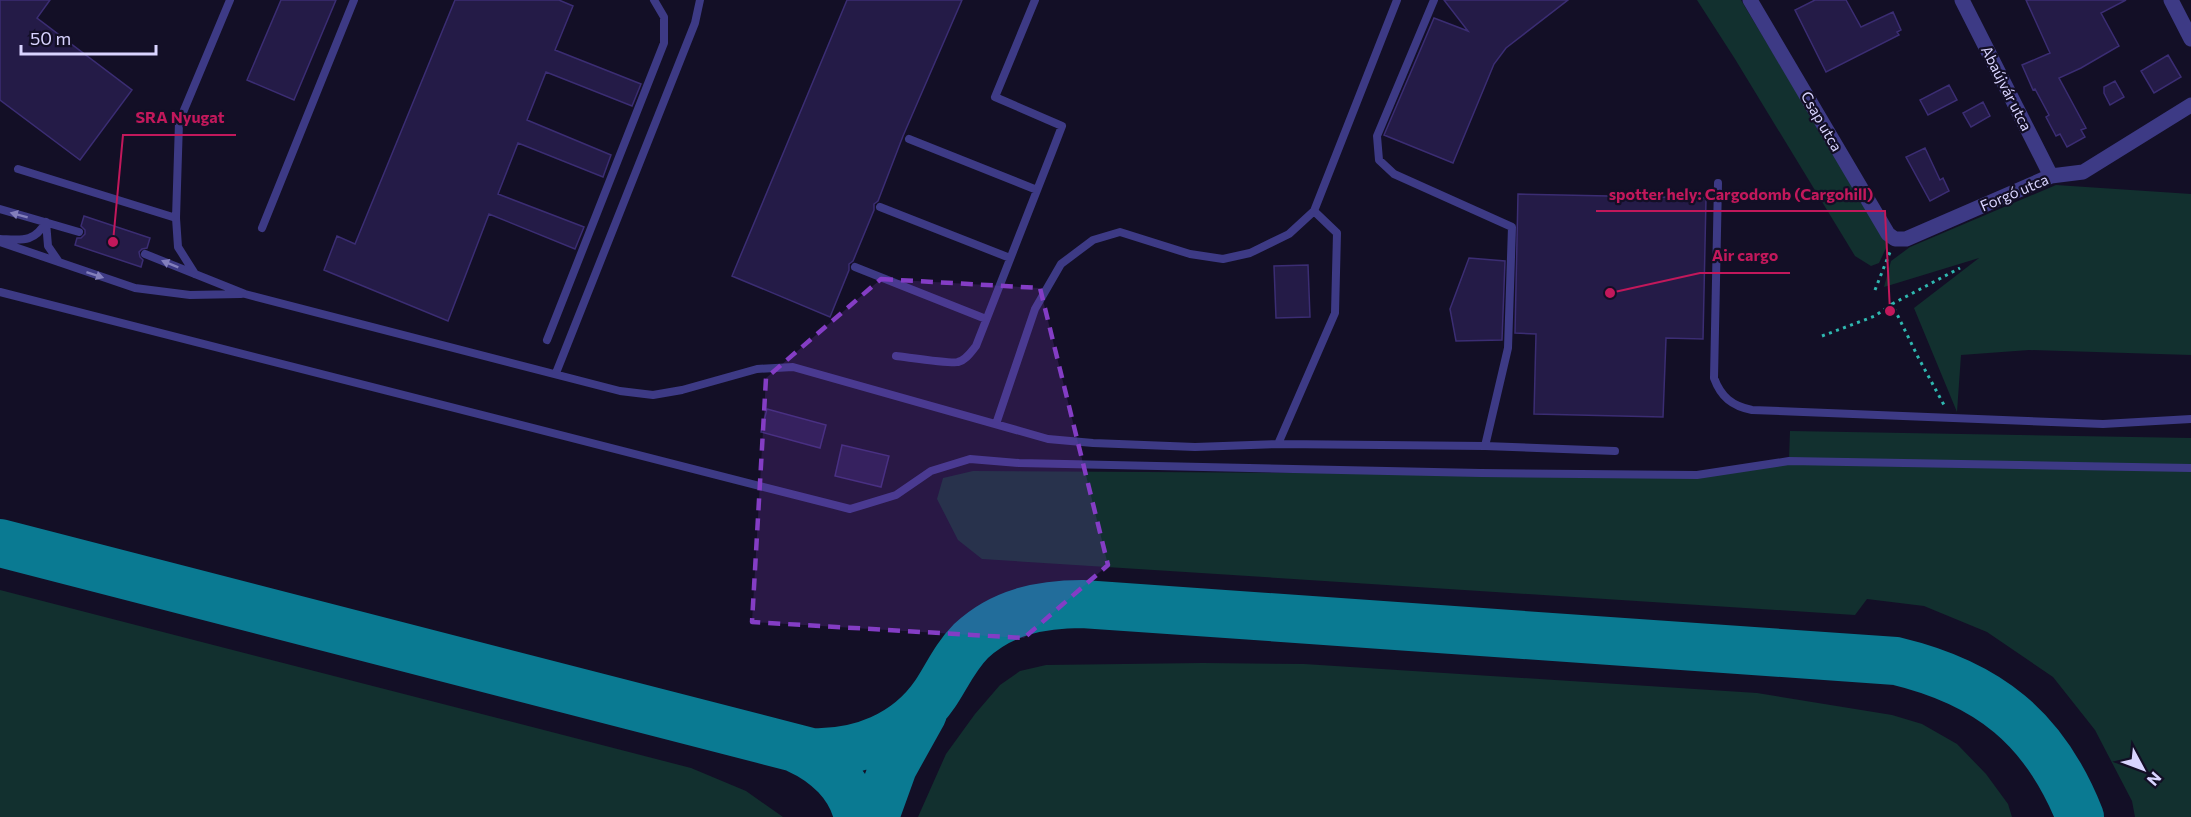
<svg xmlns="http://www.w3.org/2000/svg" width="2191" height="817" viewBox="0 0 2191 817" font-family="Commissioner,sans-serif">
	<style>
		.green { fill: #12302f }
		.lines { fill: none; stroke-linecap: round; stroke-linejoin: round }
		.taxiway { stroke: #0a7a92; stroke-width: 48 }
		.building { fill: #241b47; stroke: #3b2d73; stroke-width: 1.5 }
		.path { stroke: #2fb8b0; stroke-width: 3; stroke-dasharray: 3 4.5; stroke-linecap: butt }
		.service { stroke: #3d3a85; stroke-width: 8 }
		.minor { stroke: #3d3a85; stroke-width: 15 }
		.oneway { fill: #837fbc }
		.marked { fill: #843dc5; fill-opacity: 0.2; stroke: #843dc5; stroke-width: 4.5; stroke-dasharray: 12 8; stroke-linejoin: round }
		.labels { text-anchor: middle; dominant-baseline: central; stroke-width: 4.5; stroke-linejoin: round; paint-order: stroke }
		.street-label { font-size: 15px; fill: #d9d4ff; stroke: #130f26 }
		.leader { fill: none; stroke: #c2185b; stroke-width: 2 }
		.callout-dot { fill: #c2185b; stroke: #130f26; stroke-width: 2 }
		.callout-label { font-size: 16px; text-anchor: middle; font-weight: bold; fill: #c2185b; stroke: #130f26; stroke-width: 4.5; stroke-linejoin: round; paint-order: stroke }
	</style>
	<rect width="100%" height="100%" fill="#130f26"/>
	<path class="green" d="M1697 0H1741L1888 244 1879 263 1871 266 1855 256 1735 59Z
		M2056 185 2191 194V355L2029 350 1961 355 1957 412 1914 308 1979 258 1884 287 1891 261 1910 247Z
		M1790 431 2191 438V817H2135L2132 801 2095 730 2053 677 1987 632 1924 606 1867 599 1855 615 982 559 958 540 937 499 943 478 973 471 1697 475 1789 461Z
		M0 590 691 768 746 791 783 817H0Z
		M1203 663 1304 664 1757 693 1892 715 1922 724 1957 744 1986 774 2008 804 2012 817H918L946 754 975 714 1000 685 1020 671 1046 665Z"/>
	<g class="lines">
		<path class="taxiway" d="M0 543 811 752C859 754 907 735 935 694 947 676 955 657 971 641 1002 612 1041 604 1082 604L1896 661C1988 683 2045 728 2080 817
			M797 749C826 762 851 785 858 817
			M875 817 893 767 923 713"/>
	</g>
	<path class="building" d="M0 0H50L37 18 132 90 80 160 0 100Z
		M281 0H336L294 100 247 80Z
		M455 0H559L573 6 555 50 641 84 632 106 546 72 527 120 611 155 603 177 518 143 498 194 584 227 575 249 489 214 448 321 324 270 337 236 355 244Z
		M847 0H962L903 136 878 201 874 204V210L853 261 849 264V270L830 317 732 276Z
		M1444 0H1568L1506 48 1494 64 1453 163 1384 135 1434 18 1468 31Z
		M1815 0H1846L1861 27 1893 12 1901 30 1897 32 1899 35 1826 72 1795 10Z
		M2026 0H2126L2101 13 2119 46 2081 68 2059 78 2086 128 2081 130 2085 137 2067 147 2060 134 2056 136 2046 117 2049 115 2035 89 2033 90 2022 65 2050 53Z
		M2168 55 2181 77 2154 93 2141 71Z
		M2115 81 2124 97 2110 105 2104 93V87Z
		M1949 85 1957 100 1928 115 1920 100Z
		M1983 102 1990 116 1971 127 1963 113Z
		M1925 148 1940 180 1943 178 1949 191 1930 201 1906 157Z
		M1518 194 1706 198 1703 339 1666 338 1663 417 1534 414 1536 334 1515 333Z
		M84 216 150 238 147 248 142 249 139 252 140 257 143 260 141 267 75 245 77 238H81L85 234V230L81 226Z
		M1469 258 1505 261 1502 340 1456 341 1450 309Z
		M1308 265 1310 317 1276 318 1274 266Z
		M767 409 826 425 820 448 761 432Z
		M842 445 889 456 881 487 835 476Z"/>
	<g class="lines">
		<path class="path" d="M1875 290 1890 252
			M1892 304 1960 268
			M1822 336 1875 316 1892 304 1918 357 1944 405"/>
		<path class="service" d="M1434 0 1377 136 1379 160 1394 174 1512 227 1508 348 1485 446
			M909 139 1037 190
			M18 169 176 218
			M1718 183 1714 378C1721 397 1732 406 1752 410L2103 424 2191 419
			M880 207 1010 258
			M0 209 79 232
			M46 222 48 246 59 262
			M262 228 354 0
			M0 239C22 240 34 243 46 222
			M0 242 135 288 190 295 241 294
			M145 254 245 294 620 391 653 395 682 390 757 369 793 367 1048 439 1093 443 1195 447 1278 444 1485 446 1615 451
			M855 267 986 319
			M195 274 178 247 176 218 179 122 230 0
			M0 292 850 509 896 495 931 471 970 459 1019 463 1481 473 1697 475 1789 461 2191 468
			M547 340 664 43V17L654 0
			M896 356C906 357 952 364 958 362 966 360 971 352 976 346L1052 152 1062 126 995 97 1035 0
			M556 373 695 23 700 0
			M996 424 1035 309 1061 264 1093 240 1120 232 1190 254 1223 259 1250 253 1289 234 1314 211 1397 0
			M1278 444 1335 313 1337 233 1314 211"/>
		<path class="minor" d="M1750 0 1888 234 1895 239H1906L2051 176 2083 172 2191 105
			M1962 0 2051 176
			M2171 0 2191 39"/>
	</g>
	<defs><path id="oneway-solid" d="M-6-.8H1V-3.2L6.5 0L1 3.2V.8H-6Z" transform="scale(1.5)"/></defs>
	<g class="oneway">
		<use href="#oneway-solid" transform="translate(19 215) rotate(-165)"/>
		<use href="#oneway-solid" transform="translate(170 264) rotate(-158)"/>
		<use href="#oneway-solid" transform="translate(95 275) rotate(18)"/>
	</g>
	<path class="marked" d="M881 279 1040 288 1108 565 1024 638 752 622 766 378Z"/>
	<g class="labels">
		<g class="street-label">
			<text transform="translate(2007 88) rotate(63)">Abaújvár utca</text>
			<text transform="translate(1822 121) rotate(60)">Csap utca</text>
			<text transform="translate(2014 192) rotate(-23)">Forgó utca</text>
		</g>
	</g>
	<path class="leader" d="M113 242L123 135H236M1890 311L1885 211H1596M1610 293L1700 273H1790"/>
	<g class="callout-dot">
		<circle cx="113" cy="242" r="6"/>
		<circle cx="1890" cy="311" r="6"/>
		<circle cx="1610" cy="293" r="6"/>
	</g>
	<g class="callout-label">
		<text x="180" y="123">SRA Nyugat</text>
		<text x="1741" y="200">spotter hely: Cargodomb (Cargohill)</text>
		<text x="1745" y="261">Air cargo</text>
	</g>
	<g transform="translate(2143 769) rotate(131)" stroke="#130f26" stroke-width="4.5" paint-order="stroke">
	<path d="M0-4.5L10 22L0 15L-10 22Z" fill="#d9d4ff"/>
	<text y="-9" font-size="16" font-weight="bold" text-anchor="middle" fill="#d9d4ff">N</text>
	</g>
	<path d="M21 45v9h135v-9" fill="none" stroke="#d9d4ff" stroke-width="3"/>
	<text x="30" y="45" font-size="18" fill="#d9d4ff" stroke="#130f26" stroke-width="4.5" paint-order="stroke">50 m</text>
</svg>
